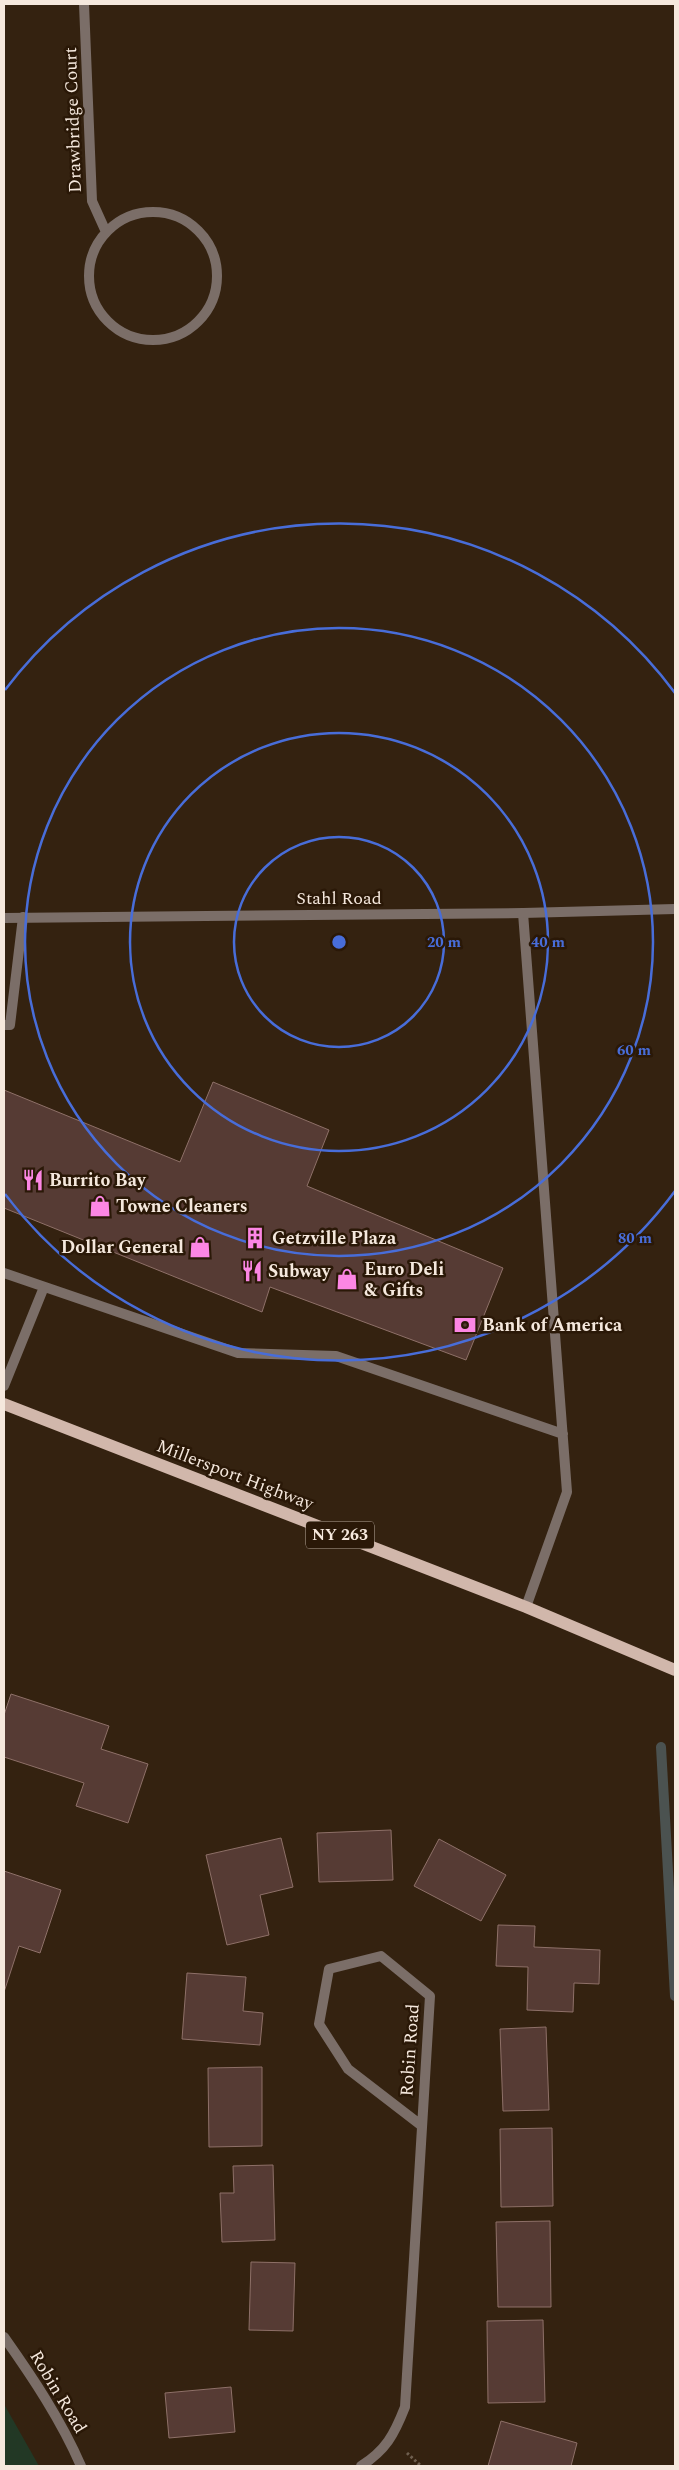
<svg xmlns="http://www.w3.org/2000/svg" width="679" height="2470" viewBox="0 0 679 2470" font-family="Spectral,serif">
	<style>
		.green { fill: #223825 }
		.lines { fill: none; stroke-linecap: round; stroke-linejoin: round }
		.stream { stroke: #4b5250; stroke-width: 10 }
		.building { fill: #563b34; stroke: #8e7068 }
		.path { stroke: #6f5f4f; stroke-width: 3; stroke-dasharray: 2.5 2.5; stroke-linecap: butt }
		.service { stroke: #7b6e68; stroke-width: 10 }
		.minor { stroke: #7b6e68; stroke-width: 10 }
		.tertiary { stroke: #7b6e68; stroke-width: 10 }
		.primary { stroke: #d1b7ab; stroke-width: 12 }
		.ring { fill: none; stroke: #486dd9; stroke-width: 2.5 }
		.labels { text-anchor: middle; dominant-baseline: central; stroke-width: 5; stroke-linejoin: round; paint-order: stroke }
		.shield { fill: #2a1807; stroke: #b8aa9d; stroke-width: 1 }
		.shield-label { font-size: 16px; font-weight: bold; fill: #f5e8dd }
		.street-label { font-size: 18px; fill: #f5e8dd; stroke: #2a1807 }
		.poi-label { font-size: 18px; font-weight: bold; fill: #f5e8dd; stroke: #2a1807; text-anchor: start }
		.centre { fill: #486dd9; stroke: #2a1807; stroke-width: 2.5 }
		.ring-label { font-size: 15px; text-anchor: middle; font-weight: bold; fill: #486dd9; stroke: #2a1807; stroke-width: 5; stroke-linejoin: round; paint-order: stroke }
	</style>
	<rect width="100%" height="100%" fill="#342210"/>
	<path class="green" d="M4 2404 39 2466H4Z"/>
	<g class="lines">
		<path class="stream" d="M661 1747 675 1996"/>
	</g>
	<path class="building" d="M213 1082 329 1130 307 1186 503 1268 466 1360 270 1287 262 1312 4 1208V1090L180 1162Z
		M11 1694 109 1726 101 1749 148 1764 128 1823 76 1806 84 1783 4 1757V1715Z
		M391 1830 393 1880 319 1882 317 1833Z
		M281 1838 293 1887 260 1895 269 1935 227 1945 206 1855Z
		M439 1839 506 1875 481 1921 414 1886Z
		M4 1871 61 1890 40 1953 19 1946 4 1992Z
		M498 1925 535 1926 534 1947 600 1950 599 1984 574 1983 573 2012 527 2010 528 1967 496 1966Z
		M187 1973 246 1977 243 2011 263 2013 260 2045 182 2039Z
		M546 2027 549 2110 503 2111 500 2029Z
		M262 2067V2146L209 2147 208 2068Z
		M552 2128 553 2206 501 2207 500 2129Z
		M273 2165 275 2240 222 2242 220 2193H234L233 2166Z
		M550 2221 551 2307H498L496 2222Z
		M251 2262 295 2263 293 2331 249 2330Z
		M543 2320 545 2402 488 2403 487 2321Z
		M231 2387 235 2432 169 2438 165 2393Z
		M501 2421 577 2443 571 2466H488Z"/>
	<g class="lines">
		<path class="path" d="M407 2453 421 2466"/>
		<path class="service" d="M523 913 567 1492 526 1607
			M4 1025H10L23 917
			M4 1273 238 1353 336 1356 563 1434
			M4 1386 44 1287"/>
		<path class="minor" d="M84 4 92 201 106 232
			M89 276a64 64 0 1 1 128 0a64 64 0 1 1-128 0Z
			M4 2337C33 2378 61 2420 81 2466
			M361 2466C386 2450 394 2435 405 2407L430 1996 381 1956 329 1969 319 2024 348 2069 422 2126"/>
		<path class="tertiary" d="M4 918 523 913 675 909"/>
		<path class="primary" d="M4 1404 526 1607 675 1670"/>
	</g>
	<g class="ring">
		<circle cx="339" cy="942" r="105"/>
		<circle cx="339" cy="942" r="209"/>
		<circle cx="339" cy="942" r="314"/>
		<path d="M675 1191A418 418 0 0 1 5 1194M5 690A418 418 0 0 1 675 693"/>
	</g>
	<defs>
		<g id="restaurant-bare" transform="scale(1.725)"><path d="M-5-6h1v4h1v-4h1v4h1v-4h1v5L-1.5 .5V6h-2V.5L-5-1ZM5-6V6H3V1.5H1.5Q1.5-4 5-6Z" fill="#fc86e4" stroke="#2a1807" stroke-width="2.5" paint-order="stroke"/></g>
		<g id="shop-bare" transform="scale(1.725)"><path d="M-5-2.5h2.3a2.7 3.5 0 0 1 5.4 0H5L5.5 6h-11ZM-1.5-2.5h3a1.5 2.3 0 0 0-3 0Z" fill="#fc86e4" stroke="#2a1807" stroke-width="2.5" paint-order="stroke"/></g>
		<g id="building-bare" transform="scale(1.725)"><path d="M-4-6H4V6H1V3H-1V6H-4ZM-2.5-4.3h1.7v1.8h-1.7ZM.8-4.3h1.7v1.8H.8ZM-2.5-1h1.7V.8h-1.7ZM.8-1h1.7V.8H.8Z" fill="#fc86e4" stroke="#2a1807" stroke-width="2.5" paint-order="stroke"/></g>
		<g id="bank-bare" transform="scale(1.725)"><path d="M-6-4H6V4H-6ZM0-2.3a2.3 2.3 0 1 0 0 4.6a2.3 2.3 0 1 0 0-4.6Z" fill="#fc86e4" stroke="#2a1807" stroke-width="2.5" paint-order="stroke"/></g>
	</defs>
	<g fill-rule="evenodd">
		<use href="#restaurant-bare" x="33" y="1180"/>
		<use href="#shop-bare" x="100" y="1206"/>
		<use href="#building-bare" x="255" y="1238"/>
		<use href="#shop-bare" x="200" y="1247"/>
		<use href="#restaurant-bare" x="252" y="1271"/>
		<use href="#shop-bare" x="347" y="1279"/>
		<use href="#bank-bare" x="465" y="1325"/>
	</g>
	<g class="labels">
		<rect class="shield" x="306" y="1521.5" width="68" height="27" rx="4"/>
		<g class="shield-label">
			<text x="340" y="1535">NY 263</text>
		</g>
		<g class="street-label">
			<text transform="translate(73 120) rotate(-92)">Drawbridge Court</text>
			<text x="339" y="898">Stahl Road</text>
			<text transform="translate(235 1475) rotate(21)">Millersport Highway</text>
			<text transform="translate(410 2050) rotate(-86)">Robin Road</text>
			<text transform="translate(58 2392) rotate(59)">Robin Road</text>
		</g>
		<g class="poi-label">
			<text x="49" y="1180">Burrito Bay</text>
			<text x="116" y="1206">Towne Cleaners</text>
			<text x="272" y="1238">Getzville Plaza</text>
			<text x="184" y="1247" text-anchor="end">Dollar General</text>
			<text x="364" y="1269">Euro Deli<tspan x="364" dy="21">&amp; Gifts</tspan></text>
			<text x="268" y="1271">Subway</text>
			<text x="482" y="1325">Bank of America</text>
		</g>
	</g>
	<circle cx="339" cy="942" r="8" class="centre"/>
	<g class="ring-label">
		<text x="444" y="947">20 m</text>
		<text x="548" y="947">40 m</text>
		<text x="634" y="1055">60 m</text>
		<text x="635" y="1243">80 m</text>
	</g>
	<rect width="679" height="2470" fill="none" stroke="#f5e8dd" stroke-width="10"/>
</svg>
